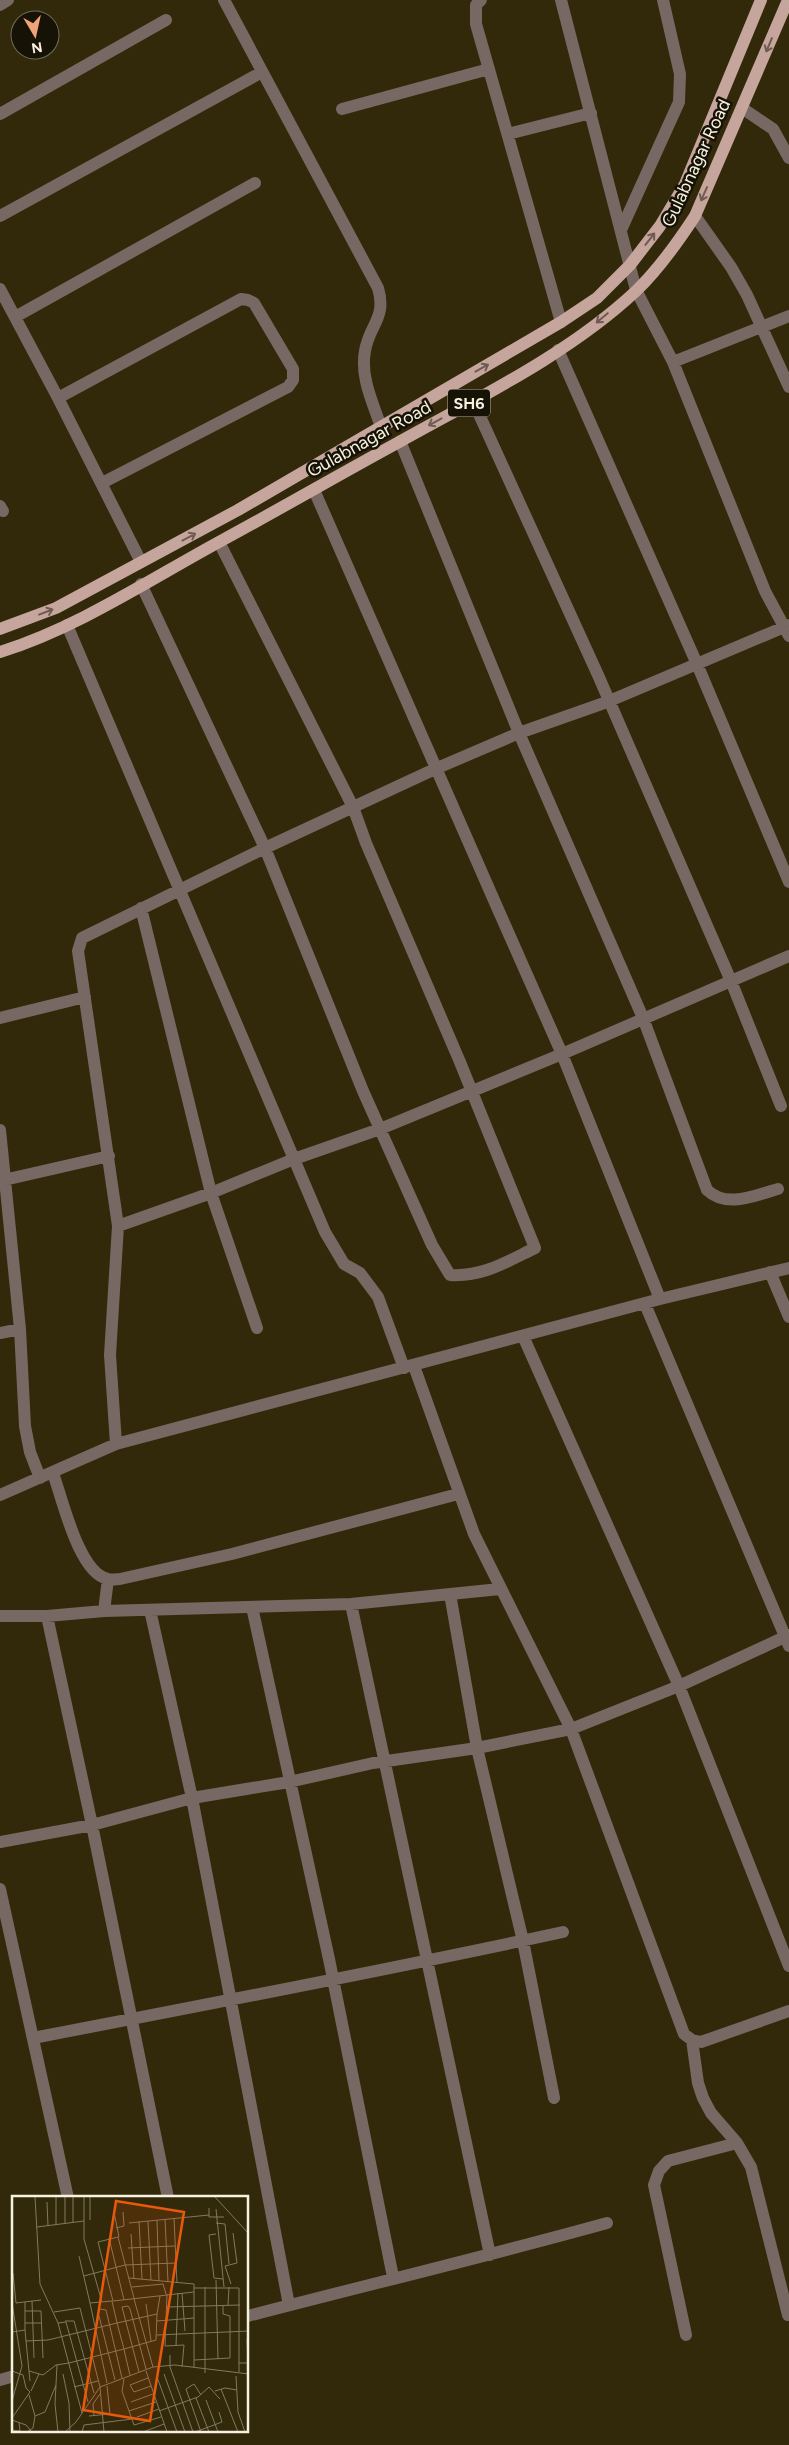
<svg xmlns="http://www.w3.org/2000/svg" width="789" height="2445" viewBox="0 0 789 2445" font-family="Figtree,sans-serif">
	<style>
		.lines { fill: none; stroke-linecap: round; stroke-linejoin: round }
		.minor { stroke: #786864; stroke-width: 12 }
		.major { stroke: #c6a59d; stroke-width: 12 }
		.oneway { stroke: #6e5c52 }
		.labels { text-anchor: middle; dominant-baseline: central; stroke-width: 5; stroke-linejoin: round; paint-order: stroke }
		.shield { fill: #161206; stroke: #b4af9f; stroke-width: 1 }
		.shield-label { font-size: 16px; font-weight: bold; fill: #f7f2e0 }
		.street-label { font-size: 18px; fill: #f7f2e0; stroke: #161206 }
		.inset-road { fill: none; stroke: #817960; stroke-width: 1 }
		.view { fill: #e8590c; fill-opacity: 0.15; stroke: #e8590c; stroke-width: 2.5 }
		.inset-edge { fill: none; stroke: #f7f2e0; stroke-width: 2.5 }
	</style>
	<rect width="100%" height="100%" fill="#32290a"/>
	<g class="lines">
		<path class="minor" d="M224 0 378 288C387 318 369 325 365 351 360 377 373 403 381 427
			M481 0 476 5V24L561 322
			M561 0 636 290 673 362 765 591 789 636
			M0 5 8 0
			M742 108 773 129 789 158
			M342 109 489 69
			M0 114 166 20
			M508 134 591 113
			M0 216 262 72
			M695 216 731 267 747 295 789 387
			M621 230 679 102 680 74 663 0
			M0 289 58 398 141 562
			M15 317 255 183
			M558 350 697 664 789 882
			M673 362 789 316
			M58 398 241 299 248 300 254 303 293 369V380L288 387 102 483
			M473 401 598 675 731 981 781 1106
			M400 441 519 733 643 1018 707 1190C727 1209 755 1195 778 1189
			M314 490C395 678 479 866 562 1054L380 1129 294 1159 211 1193 118 1226 78 951 82 938 265 848 435 769 519 733 607 702 789 625
			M0 506 3 511
			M141 584 265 848 363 1091 432 1245 450 1275C483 1277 506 1262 535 1248L460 1062 366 843 353 807 219 542
			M67 625 325 1232 344 1264 360 1273 378 1297 404 1368
			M141 908 211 1193 257 1328
			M789 956 562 1054 660 1299 789 1268
			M0 1018 85 997
			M0 1130 20 1329 25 1426 30 1452 40 1478
			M0 1181 109 1156
			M770 1272 789 1317
			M645 1304 789 1646
			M0 1333 20 1329
			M523 1336 679 1686 789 1966
			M414 1366 474 1534 571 1729 684 2034 692 2040 701 2042 789 2011
			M116 1444 110 1355 118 1226
			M53 1473C62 1498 79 1574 108 1579 112 1580 117 1579 120 1579L232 1554 458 1494
			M0 1495 116 1444 660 1299
			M450 1594 477 1748 523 1941 554 2098
			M351 1604 490 2255
			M252 1607 329 1959 393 2277
			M150 1610 192 1798 289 2305
			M104 1611 108 1579
			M0 1616H47L104 1611 351 1604 500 1589
			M47 1616 92 1825 168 2198
			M0 1842 92 1825 192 1798 289 1782 373 1763 477 1748 571 1729 679 1686 789 1635
			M0 1889 68 2198
			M33 2038C210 2004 387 1970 563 1932
			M692 2040 698 2083 703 2098 711 2113 737 2143 751 2167 788 2315
			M248 2316C367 2285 488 2256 607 2223
			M686 2335 654 2185 659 2171 668 2161 737 2143
			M0 2380 14 2376"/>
		<path class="major" d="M0 629 56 608 238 510 561 322 597 298 630 265 660 226 685 184 761 0
			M0 652C77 628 149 580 219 542 280 509 340 474 401 441 480 397 570 353 636 291 659 269 678 242 695 216L788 0"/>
	</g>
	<defs><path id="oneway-shaft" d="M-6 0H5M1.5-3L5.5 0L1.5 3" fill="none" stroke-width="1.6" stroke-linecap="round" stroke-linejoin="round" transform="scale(1.25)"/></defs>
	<g class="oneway">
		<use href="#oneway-shaft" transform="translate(769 45) rotate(113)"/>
		<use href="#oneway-shaft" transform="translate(704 194) rotate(114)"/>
		<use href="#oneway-shaft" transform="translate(650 239) rotate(-52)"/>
		<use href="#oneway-shaft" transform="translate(602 318) rotate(140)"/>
		<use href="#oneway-shaft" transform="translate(482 368) rotate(-29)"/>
		<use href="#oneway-shaft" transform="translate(435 422) rotate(151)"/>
		<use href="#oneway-shaft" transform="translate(189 537) rotate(-28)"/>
		<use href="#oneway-shaft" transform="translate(46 612) rotate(-21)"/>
	</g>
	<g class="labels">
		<rect class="shield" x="448" y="389.5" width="42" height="27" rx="4"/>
		<g class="shield-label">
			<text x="469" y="403">SH6</text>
		</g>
		<g class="street-label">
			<text transform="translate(696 163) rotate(-65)">Gulabnagar Road</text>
			<text transform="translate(369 439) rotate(-29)">Gulabnagar Road</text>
		</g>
	</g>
	<g transform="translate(12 2196)">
		<rect width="236" height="236" fill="#32290a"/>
		<path class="inset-road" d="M23 1 28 88 46 127 70 217M72 1V43L90 106M203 1 237 38M35 6 36 30M197 12V21H212M204 13 212 91M102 16 107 41M162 22 165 87M153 23 156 86M78 24V1M145 24 147 85M127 25 130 83M136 25 139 84M61 26V1M53 27V1M117 27 197 19M204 27 213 28 217 68M44 29V1M25 31 72 25M104 32 112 30 111 16M119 38 122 83M204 38 197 39 202 82 211 83M97 42 112 104M116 52 163 50M1 77 4 107M72 80 113 69 164 67M117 82 182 88V171M204 84 206 163M219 88 213 70 225 67 221 37M120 91 151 88 154 98M193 91V177M182 92H227V176M170 97 173 135M155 98 153 150 172 149 170 171M122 103 141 171M20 105 22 162M101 105 86 46 106 41 122 102M101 105 182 96M13 106V134M4 107 29 104M78 107 95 187M134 108 139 145M216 109 217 91M155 111 228 109M88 113 94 114 110 182M13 115H29L31 162M42 116 68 112 88 191 92 236M145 118 148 100M87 120 103 184M53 125H62L82 197M145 125 182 122M13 127H29M46 127 54 126 76 206M236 135V107M0 136 13 134 14 145 36 144 105 127 100 105 78 107 67 60M145 139 237 135M14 145 18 185M164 150 166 97M158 159V171L181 236M182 164 218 162V120L211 118V109M227 167H236L235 143M45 169 43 208 46 236M0 175 11 179 14 192 18 196 0 222M17 175 31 179 44 169 57 167 112 153 144 144 145 118 105 127 112 153 113 158 118 179M134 175 155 236M127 176 110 111 116 110 118 113 134 173M51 178 57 207 58 236M152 178 173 236M224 180 226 216 233 236M145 181 165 236M136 182 118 189 122 196 139 190M112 183 110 195 122 229 149 221M62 191 86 185M209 193 226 236M19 195 27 178M203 195 213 192 225 194M189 199 182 188 174 193 189 236M184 202 197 236M194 204 206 236M0 205 10 170 0 107M119 206 141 198M117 215 144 206M147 215 186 201 197 191 208 203M23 220 33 216 44 189M77 220 98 218 95 190M82 220 81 208 88 198M125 221 147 213M0 224 14 229 19 235M0 234 8 235 7 226M15 236 21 232 23 220 17 199M53 236 64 226 88 191 141 171 163 169 237 178M70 236 72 229 120 223M131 236 152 228M183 236 210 226 207 216"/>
		<path class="view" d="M104 5 172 16 138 225 71 214Z"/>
		<rect width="236" height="236" class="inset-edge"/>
	</g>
	<g transform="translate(35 35) rotate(171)"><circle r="24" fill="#161206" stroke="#706c5d"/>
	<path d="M0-4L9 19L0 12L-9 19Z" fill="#f0a279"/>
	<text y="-8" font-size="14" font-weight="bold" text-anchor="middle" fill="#f7f2e0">N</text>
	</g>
</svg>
